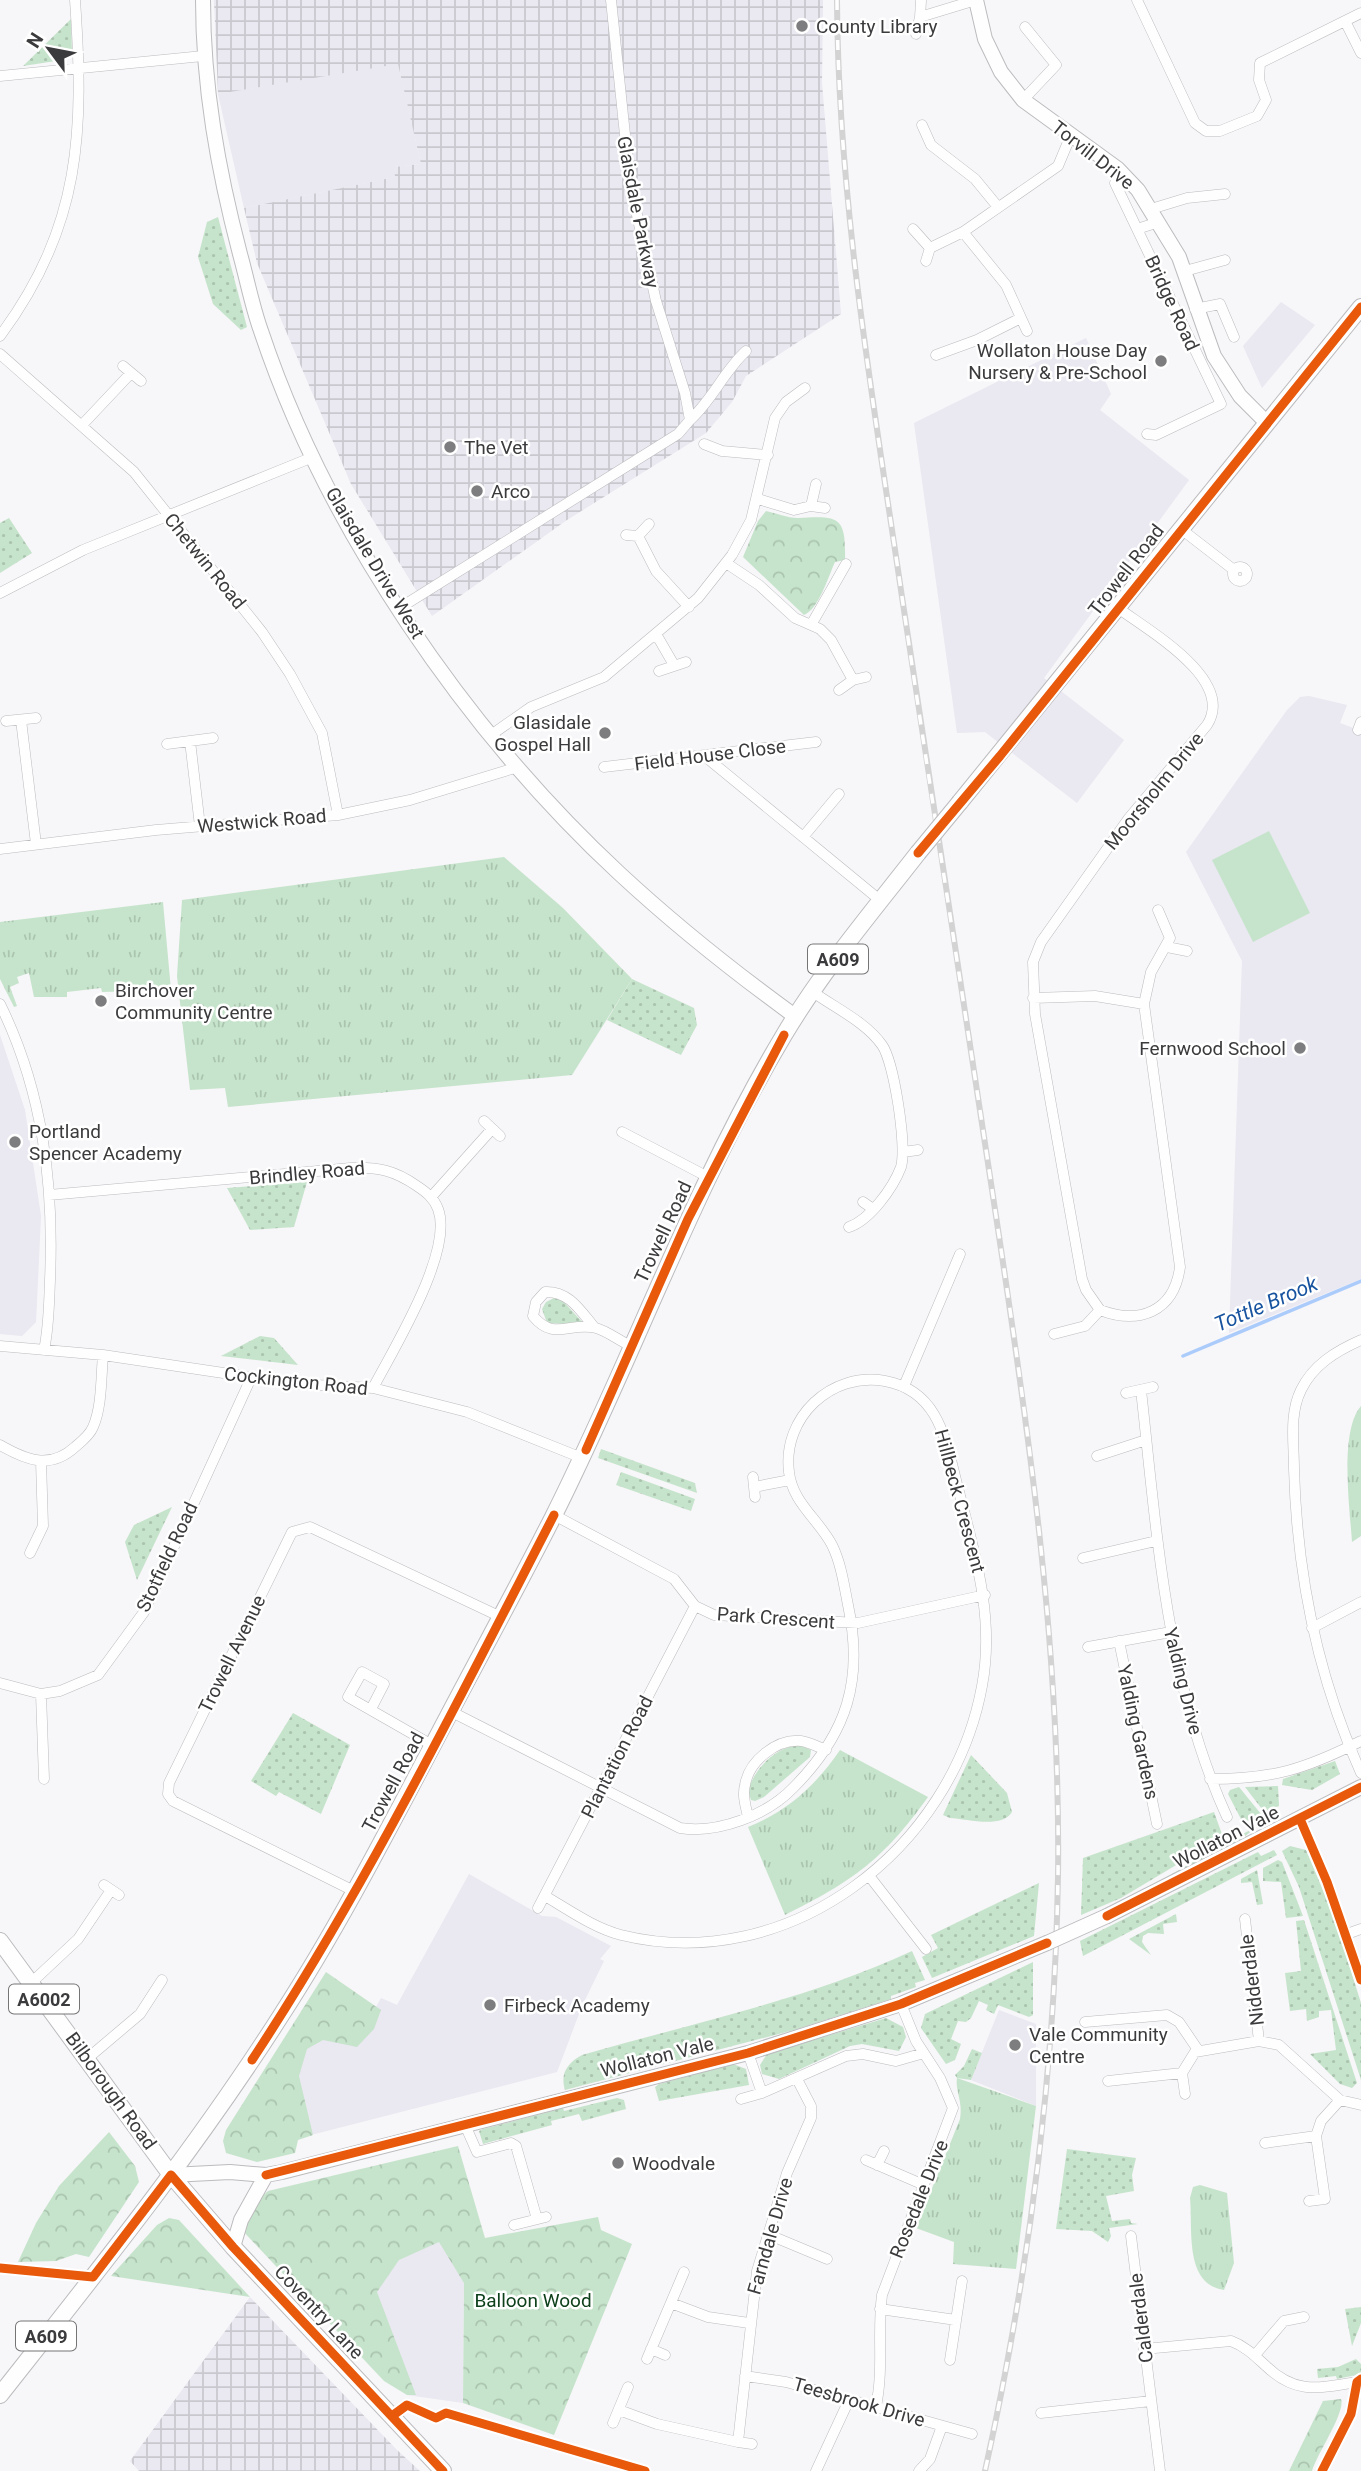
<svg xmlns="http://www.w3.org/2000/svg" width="1361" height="2471" viewBox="0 0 1361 2471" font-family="Roboto,sans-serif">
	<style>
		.built { fill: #eae8f0 }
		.industrial { fill: url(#industrial-grid) }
		.grass { fill: url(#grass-dots) }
		.forest { fill: url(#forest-crowns) }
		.park { fill: url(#park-tufts) }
		.pitch { fill: #c6e4cb }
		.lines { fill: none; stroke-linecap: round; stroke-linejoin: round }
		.stream { stroke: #abccfb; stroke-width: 3.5 }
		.street-casing { stroke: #bcbbbe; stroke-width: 11 }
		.secondary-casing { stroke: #bcbbbe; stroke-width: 16 }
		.primary-casing { stroke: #bcbbbe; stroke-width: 18 }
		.street { stroke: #fefefe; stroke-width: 10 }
		.secondary { stroke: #fefefe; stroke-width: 14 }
		.primary { stroke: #fefefe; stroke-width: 16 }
		.rail-casing { stroke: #d3d3d4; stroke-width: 6 }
		.rail { stroke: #fff; stroke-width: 3.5; stroke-dasharray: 10; stroke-linecap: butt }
		.secondary-bridge-casing { stroke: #bcbbbe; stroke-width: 16; stroke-linecap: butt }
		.primary-bridge-casing { stroke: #bcbbbe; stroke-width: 18; stroke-linecap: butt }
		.secondary-bridge { stroke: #fefefe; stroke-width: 14 }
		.primary-bridge { stroke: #fefefe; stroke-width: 16 }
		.cycleway-casing { stroke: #fff; stroke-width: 13 }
		.cycleway { stroke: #e8590c; stroke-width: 9 }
		.poi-dot { fill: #7d7c7e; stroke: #fff; stroke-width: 2.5 }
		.labels { text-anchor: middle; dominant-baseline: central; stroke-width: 5; stroke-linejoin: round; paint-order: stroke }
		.shield { fill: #fff; stroke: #767576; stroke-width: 2 }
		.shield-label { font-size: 18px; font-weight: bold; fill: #3b3a3c }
		.poi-label { font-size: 19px; fill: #3b3a3c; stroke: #fff; text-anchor: start }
		.street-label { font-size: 19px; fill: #3b3a3c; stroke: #fff }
		.park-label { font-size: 19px; fill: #0d401b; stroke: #fff }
		.water-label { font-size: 21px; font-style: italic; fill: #17539f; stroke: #fff }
	</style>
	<defs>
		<pattern id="industrial-grid" width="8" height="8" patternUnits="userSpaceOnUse" patternTransform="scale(1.75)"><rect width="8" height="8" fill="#eae8f0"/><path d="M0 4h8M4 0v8" fill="none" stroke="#cac8cf"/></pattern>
		<pattern id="grass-dots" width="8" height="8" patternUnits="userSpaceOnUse" patternTransform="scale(1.75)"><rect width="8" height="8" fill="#c6e4cb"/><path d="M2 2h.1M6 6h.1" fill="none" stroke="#abc4af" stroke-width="1.8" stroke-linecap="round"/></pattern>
		<pattern id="forest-crowns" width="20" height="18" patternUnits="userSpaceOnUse" patternTransform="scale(1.75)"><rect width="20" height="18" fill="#c6e4cb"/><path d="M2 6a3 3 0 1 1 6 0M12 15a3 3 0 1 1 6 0" fill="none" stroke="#abc4af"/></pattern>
		<pattern id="park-tufts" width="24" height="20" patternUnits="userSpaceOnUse" patternTransform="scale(1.75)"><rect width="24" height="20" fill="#c6e4cb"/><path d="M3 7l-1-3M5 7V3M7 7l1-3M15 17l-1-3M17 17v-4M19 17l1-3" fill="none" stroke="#abc4af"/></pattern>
	</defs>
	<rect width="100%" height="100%" fill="#f7f6f9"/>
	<path class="built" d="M398 63 421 164 394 167 396 177 244 208 218 94Z
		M1281 302 1315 325 1262 388 1243 346Z
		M1086 338 1111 394 1100 410 1189 480 1044 678 1124 740 1077 803 985 732 957 733 914 423Z
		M1309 696 1347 705 1340 723 1361 731V1279L1229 1333 1242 961 1186 852 1287 710 1300 697Z
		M0 1035 25 1110 41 1216 36 1322 22 1336 0 1334Z
		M469 1874 542 1916 556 1917 611 1946 600 1959 604 1961 582 2006 557 2072 307 2136 269 2079 327 1981 376 2007 381 1998 397 2005Z
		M999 2010 1036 2024V2106L971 2080Z
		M441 2230 464 2271 463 2403 407 2395 353 2265Z"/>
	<path class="industrial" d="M214 0H823L822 83 841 314 746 376 732 402 706 433 567 520 432 616 351 484 257 263 244 208 395 177 394 167 421 164 398 64 218 94Z
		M250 2297 397 2450 420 2471H139L130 2461Z"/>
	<path class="grass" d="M71 19 72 54 69 59 23 66Z
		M218 217 247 327 241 330 213 304 198 257 207 222Z
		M9 518 32 553 0 573V523Z
		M632 979 694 1008 697 1025 681 1055 607 1020Z
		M307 1182 294 1227 250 1230 227 1188Z
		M554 1298 563 1301 585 1325 547 1323 542 1309 546 1302Z
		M260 1336 274 1338 298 1365 221 1356Z
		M601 1449 695 1483 697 1493 598 1458Z
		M621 1472 695 1499 691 1511 616 1485Z
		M172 1507 137 1580 125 1542 134 1525Z
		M293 1713 350 1745 321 1814 279 1792 276 1796 251 1781Z
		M799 1745 811 1750 810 1757 764 1797 755 1801 751 1800 748 1791C754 1769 775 1747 799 1745Z
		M971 1755 1007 1793 1012 1812C1002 1829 967 1819 950 1818L943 1815Z
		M1335 1761 1340 1774 1312 1790 1282 1785 1283 1779Z
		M1278 1786 1279 1806 1269 1810 1270 1815 1249 1825 1243 1823 1228 1794 1230 1790 1239 1787 1261 1814 1265 1813 1245 1787Z
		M1214 1812 1223 1837 1121 1898 1081 1915 1083 1858Z
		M1259 1825 1239 1841 1145 1889Z
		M1290 1846 1306 1850 1333 1914 1361 2003V2080L1299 1887 1282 1851Z
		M1274 1850 1277 1855 1083 1956 1080 1941 1258 1852 1261 1856Z
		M1278 1860 1282 1862 1303 1916 1286 1918 1281 1882 1263 1881V1868Z
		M1257 1870 1263 1904 1257 1905 1252 1882 1241 1883V1879Z
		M1039 1883 1034 1936 932 1978 922 1957 938 1948 931 1935Z
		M1176 1914 1177 1922 1163 1924 1164 1934 1148 1933 1143 1936 1142 1942 1151 1955 1129 1939Z
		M1304 1920 1357 2083 1352 2088 1340 2084 1310 2054 1336 2050 1331 2010 1319 2011V2017L1307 2021 1306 2009 1290 2011 1285 1973 1301 1971 1296 1921Z
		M912 1951 925 1980 915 1983 916 1987 891 1996V1999L794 2030 565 2090C560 2074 567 2063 582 2055 693 2023 806 2000 912 1951Z
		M1033 1962V2015L1029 2017 998 2005 994 2014 986 2010 988 2005 979 2001 971 2018 966 2022 958 2021 951 2039 961 2044 955 2060 946 2064 921 2028 925 2014Z
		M886 2018 903 2027 906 2037 899 2051 862 2044 850 2046 779 2079 762 2074 760 2065 767 2054Z
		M972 2049 982 2053 971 2080 957 2078 955 2075 964 2066Z
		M733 2064 746 2069 749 2085 659 2101 655 2087 659 2084Z
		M617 2098 624 2100 626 2109 582 2121 579 2114 551 2121 552 2125 483 2144 479 2131 483 2129 563 2108 564 2111Z
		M1067 2149 1136 2158 1132 2175 1134 2191 1106 2196 1112 2221 1130 2219 1131 2223 1138 2224 1109 2228 1111 2236 1108 2242 1092 2231 1056 2229Z
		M1361 2307V2323L1352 2346 1345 2309Z
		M1356 2359 1361 2364V2374L1337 2379 1336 2376 1318 2378 1317 2369 1338 2367Z"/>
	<path class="forest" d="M766 511C776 513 787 518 798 518 839 516 846 516 845 560L835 562C828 577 819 609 804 615L743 557 758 521Z
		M326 1972 381 2010 374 2029 357 2047 323 2040 307 2049 299 2076 313 2135 298 2140 295 2153 257 2162 226 2153 223 2141 226 2130Z
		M109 2132 135 2166 139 2182 89 2257 76 2254 56 2261 18 2262 36 2223 59 2186Z
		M458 2146 485 2238 598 2217 601 2230 632 2244 554 2435 463 2403 464 2283 439 2242 399 2260 377 2292 416 2395H407L384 2381 241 2229 259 2199 268 2191Z
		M169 2218 179 2220 250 2297 111 2276 157 2225Z
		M1341 2399C1346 2412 1317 2454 1312 2471H1289L1323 2401Z"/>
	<path class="park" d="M504 857 563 908 632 979 572 1075 228 1107 225 1088 190 1090 177 976 182 900Z
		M163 902 171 990 102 992 101 988 67 992V997H34L29 973 17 977 19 983 10 987 17 1006 14 1007 0 979V922Z
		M1361 1406V1536L1352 1542C1350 1510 1339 1431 1361 1406Z
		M840 1750 928 1797C883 1860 853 1881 785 1915L748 1827C788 1811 816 1785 840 1750Z
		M957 2078 1036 2106 1016 2269 953 2264 954 2242 916 2228 960 2119C963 2101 955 2091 957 2078Z
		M1200 2185 1227 2193 1234 2263 1224 2290C1184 2284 1193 2229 1190 2198L1193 2187Z"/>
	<path class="pitch" d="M1269 831 1310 913 1253 942 1212 860Z"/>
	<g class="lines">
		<path class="stream" d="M1183 1356 1361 1281"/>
		<g class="street-casing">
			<path id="street" d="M1137 0 1195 123 1206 131H1220L1257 116 1266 100 1259 80 1260 63 1361 13
				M920 17 921 1
				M1345 21 1361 53
				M916 34 920 17 976 0
				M0 76 203 56
				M1023 100 1056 65 1025 27
				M922 125 931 145 975 179 998 207
				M1115 183 1221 404 1156 435 1147 434
				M1151 209 1187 198 1225 194
				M913 229 930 248
				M1137 229 1159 222
				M926 261 930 248 963 232
				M1185 271 1225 260
				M1195 309 1220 304 1234 337
				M1027 331 1006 285 963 232 1058 166 1071 135
				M0 336C82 226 84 130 75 0
				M0 354 134 472 262 632 290 674 322 733 338 815
				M936 355 977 340 1021 318
				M123 366 141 381
				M690 420C713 399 724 371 746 351
				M83 424 131 373
				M704 444 722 451 768 455
				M758 499 794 510 811 506 816 484
				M811 506 825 508
				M1181 529 1234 570
				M626 535 638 536 649 524
				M638 536 656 571 689 607
				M726 563 759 585 795 618 820 629 831 640 853 680
				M1233 574a7 7 0 1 1 14 0a7 7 0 1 1-14 0Z
				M0 593 83 550 313 457
				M1118 608C1149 631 1236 680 1207 725L1129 818 1041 942 1033 962 1035 1014 1082 1279 1086 1290 1100 1310C1139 1325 1174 1312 1180 1267L1144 1004 1151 972 1170 938 1158 910
				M398 609 678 434 690 420 685 393 656 301 630 183 611 0
				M811 625 846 564
				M656 634 674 665
				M659 671 686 662
				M839 690 853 680 866 677
				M21 720 36 844
				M6 721 36 718
				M1358 730 1361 722
				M491 735 531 707 604 677 698 598 732 555 751 520 775 418 786 402 805 388
				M190 741 200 826
				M167 744 213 738
				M707 758 881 901
				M604 767 816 742
				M803 837 839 794
				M0 849 156 830 338 815 410 800 518 767
				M1167 947 1187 951
				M813 992C835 1008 866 1022 882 1045 894 1062 907 1146 901 1167 893 1188 870 1220 849 1227
				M1033 998 1095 996 1144 1004
				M0 1004C43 1091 54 1185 50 1280 49 1303 49 1327 44 1350
				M484 1121 500 1136
				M622 1132 708 1177
				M903 1152 918 1150
				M49 1195 351 1168C378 1167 394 1170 417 1186 426 1192 434 1198 438 1209 454 1251 394 1348 373 1388
				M432 1196 492 1129
				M863 1202 873 1209
				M594 1327C580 1310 569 1291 545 1292L536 1302 533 1316C554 1342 571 1321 596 1328 607 1331 620 1341 631 1346
				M1054 1334 1085 1326 1100 1310
				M1361 1340C1336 1351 1313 1365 1301 1390 1289 1414 1294 1443 1294 1469 1297 1575 1317 1676 1361 1773
				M0 1346 103 1355 297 1384 373 1388 467 1412 582 1458
				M904 1386 960 1254
				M1141 1390C1157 1534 1166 1683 1227 1817
				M1126 1393 1153 1387
				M0 1445C26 1460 50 1470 75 1447 81 1442 90 1435 93 1427 102 1407 101 1377 103 1355
				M1097 1456 1146 1440
				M753 1477 755 1497
				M754 1487 790 1480
				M554 1515 674 1579 695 1606 714 1615 858 1623 985 1595
				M30 1553 43 1526 41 1461
				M1083 1558 1156 1541
				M1312 1628 1361 1602
				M1119 1641 1157 1824
				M1088 1647 1171 1632
				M0 1683 41 1694 60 1691 98 1675 144 1612 251 1378
				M41 1694 44 1779
				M371 1709 384 1684 362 1672 348 1697 432 1745
				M450 1711 680 1828C718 1834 767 1815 793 1788 847 1734 864 1680 848 1605 844 1585 841 1563 832 1545 819 1520 792 1502 789 1472 782 1418 831 1371 885 1381 940 1391 946 1442 958 1488 975 1554 995 1618 982 1686 952 1850 788 1976 621 1935 594 1928 569 1910 545 1896
				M1210 1779C1274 1779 1305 1769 1361 1741
				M748 1817C746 1807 742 1796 745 1785 749 1761 776 1739 801 1741 809 1742 818 1747 826 1750
				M1300 1819 1327 1882 1361 1980
				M870 1877 926 1949
				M104 1885 119 1895
				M354 1891 173 1801 168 1794 169 1783 292 1532 310 1527 501 1617
				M538 1908 695 1606
				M1245 1919 1259 2041
				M1347 1934 1361 1929
				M31 1983 78 1939 111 1890
				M1085 2022 1167 2015 1179 2022 1198 2050
				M748 2053 762 2093 846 2056 863 2054 896 2061 924 2053
				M88 2058 140 2014 162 1980
				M1108 2081 1182 2073
				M1185 2094 1182 2073 1195 2052 1259 2041 1279 2045 1340 2100 1361 2105
				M741 2099 762 2093
				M465 2125 477 2152 511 2143 516 2146 537 2219
				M1265 2143 1316 2136
				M866 2160 924 2185
				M877 2165 884 2151
				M1309 2201 1325 2199 1316 2136 1321 2121 1340 2100
				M514 2225 546 2217
				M767 2234 827 2259
				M1131 2236 1160 2471
				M671 2303 708 2317 749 2323
				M880 2309 956 2320
				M651 2349 665 2355
				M1144 2349 1231 2341C1245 2346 1255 2356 1266 2366 1296 2395 1319 2388 1357 2382
				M1255 2355 1284 2321 1304 2317
				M647 2359 684 2272
				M950 2360 962 2281
				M745 2376 786 2382 972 2434
				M876 2406C884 2368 877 2333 882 2295L953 2108 940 2078 916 2041 901 2004
				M619 2410 657 2424 738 2442 757 2271 787 2173 811 2118V2106L797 2079
				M1041 2413 1151 2401
				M613 2423 628 2387
				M738 2442 752 2444
				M816 2471 849 2400
				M919 2471 930 2459 942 2426
				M1322 2471 1351 2414 1357 2382 1361 2380"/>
		</g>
		<g class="secondary-casing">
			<path id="secondary" d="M203 0C203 87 218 170 240 254 247 279 252 306 261 331 327 529 467 732 620 874 675 925 734 972 796 1017
				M976 0 985 39 1001 72 1023 100 1118 169 1138 190 1179 257 1214 356 1240 396 1267 423
				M1107 1916 1361 1787
				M171 2175 230 2172 266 2175 282 2172 748 2053 901 2004 1047 1943
				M233 2247 241 2220 266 2175"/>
		</g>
		<g class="primary-casing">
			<path id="primary" d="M960 802 1361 307
				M0 1941 171 2175 233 2247 443 2471
				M0 2395C97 2272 195 2150 280 2017 337 1929 386 1834 435 1741 474 1666 515 1592 553 1517 633 1358 692 1189 784 1035 822 971 872 912 918 853"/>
		</g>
		<use href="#street" class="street"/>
		<use href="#secondary" class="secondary"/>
		<use href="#primary" class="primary"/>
		<g class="rail-casing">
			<path id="rail" d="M837 0C838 201 873 399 902 597 932 803 965 1009 996 1216 1029 1434 1061 1654 1058 1876 1055 2076 1028 2276 985 2471"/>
		</g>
		<use href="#rail" class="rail"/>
		<g class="secondary-bridge-casing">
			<path id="secondary-bridge" d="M1047 1943 1107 1916"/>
		</g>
		<g class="primary-bridge-casing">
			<path id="primary-bridge" d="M918 853 960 802"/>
		</g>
		<use href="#secondary-bridge" class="secondary-bridge"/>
		<use href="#primary-bridge" class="primary-bridge"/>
		<g class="cycleway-casing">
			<path id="cycleway" d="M918 853 1000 756 1361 307
				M586 1450 688 1219 784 1035
				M1300 1819 1327 1882 1361 1980
				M1107 1916 1361 1787
				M252 2060C366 1887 459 1699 554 1515
				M266 2175 748 2053 901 2004 1047 1943
				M0 2268 93 2277 171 2175 233 2247 443 2471
				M392 2416 407 2405 436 2418 446 2413 645 2471
				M1322 2471 1351 2414 1357 2382 1361 2379"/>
		</g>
		<use href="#cycleway" class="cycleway"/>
	</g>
	<g class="poi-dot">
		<circle cx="802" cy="26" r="7"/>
		<circle cx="1161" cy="361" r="7"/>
		<circle cx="450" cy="447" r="7"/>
		<circle cx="477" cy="491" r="7"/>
		<circle cx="605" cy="733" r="7"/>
		<circle cx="101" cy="1001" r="7"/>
		<circle cx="1300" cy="1048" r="7"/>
		<circle cx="15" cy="1142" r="7"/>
		<circle cx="490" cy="2005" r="7"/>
		<circle cx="1015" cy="2045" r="7"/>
		<circle cx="618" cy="2163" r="7"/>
	</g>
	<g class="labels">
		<g class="shield">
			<rect x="808" y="944.5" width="60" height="29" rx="5"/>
			<rect x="9" y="1984.5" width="70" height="29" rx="5"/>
			<rect x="16" y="2321.5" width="60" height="29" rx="5"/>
		</g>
		<g class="shield-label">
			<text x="838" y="959">A609</text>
			<text x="44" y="1999">A6002</text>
			<text x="46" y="2336">A609</text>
		</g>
		<g class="poi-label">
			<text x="816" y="26">County Library</text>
			<text x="1147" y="350" text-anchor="end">Wollaton House Day<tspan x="1147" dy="22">Nursery &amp; Pre-School</tspan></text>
			<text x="464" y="447">The Vet</text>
			<text x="491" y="491">Arco</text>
			<text x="591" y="722" text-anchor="end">Glasidale<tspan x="591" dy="22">Gospel Hall</tspan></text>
			<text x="115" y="990">Birchover<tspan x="115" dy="22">Community Centre</tspan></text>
			<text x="1286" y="1048" text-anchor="end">Fernwood School</text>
			<text x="29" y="1131">Portland<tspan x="29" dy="22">Spencer Academy</tspan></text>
			<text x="504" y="2005">Firbeck Academy</text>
			<text x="1029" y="2034">Vale Community<tspan x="1029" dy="22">Centre</tspan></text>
			<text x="632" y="2163">Woodvale</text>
		</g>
		<g class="street-label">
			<text transform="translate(1093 155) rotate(38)">Torvill Drive</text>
			<text transform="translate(638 212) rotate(79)">Glaisdale Parkway</text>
			<text transform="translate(1172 303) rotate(65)">Bridge Road</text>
			<text transform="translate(205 561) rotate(51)">Chetwin Road</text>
			<text transform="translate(375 563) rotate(59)">Glaisdale Drive West</text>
			<text transform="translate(1126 570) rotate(-52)">Trowell Road</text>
			<text transform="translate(710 755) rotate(-7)">Field House Close</text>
			<text transform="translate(1154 791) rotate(-51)">Moorsholm Drive</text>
			<text transform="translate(262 821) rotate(-5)">Westwick Road</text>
			<text transform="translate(307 1173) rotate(-5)">Brindley Road</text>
			<text transform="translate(663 1232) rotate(-65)">Trowell Road</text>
			<text transform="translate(296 1381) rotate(6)">Cockington Road</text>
			<text transform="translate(960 1501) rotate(75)">Hillbeck Crescent</text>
			<text transform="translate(167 1557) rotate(-65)">Stotfield Road</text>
			<text transform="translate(776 1618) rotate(4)">Park Crescent</text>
			<text transform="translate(232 1654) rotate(-64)">Trowell Avenue</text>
			<text transform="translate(1183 1681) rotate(76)">Yalding Drive</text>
			<text transform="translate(1138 1732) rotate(78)">Yalding Gardens</text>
			<text transform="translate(617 1757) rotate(-63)">Plantation Road</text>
			<text transform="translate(393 1782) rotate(-62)">Trowell Road</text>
			<text transform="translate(1226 1837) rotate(-27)">Wollaton Vale</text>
			<text transform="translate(1252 1980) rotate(-97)">Nidderdale</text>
			<text transform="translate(657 2057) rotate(-14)">Wollaton Vale</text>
			<text transform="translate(111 2091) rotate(54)">Bilborough Road</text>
			<text transform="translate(919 2199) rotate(-68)">Rosedale Drive</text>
			<text transform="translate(770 2236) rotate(-74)">Farndale Drive</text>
			<text transform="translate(319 2312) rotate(47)">Coventry Lane</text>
			<text transform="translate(1141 2318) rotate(-97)">Calderdale</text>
			<text transform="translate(859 2402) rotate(16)">Teesbrook Drive</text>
		</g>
		<g class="park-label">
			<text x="533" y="2300">Balloon Wood</text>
		</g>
		<g class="water-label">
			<text transform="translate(1266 1304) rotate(-23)">Tottle Brook</text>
		</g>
	</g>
	<g transform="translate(49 49) rotate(302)" stroke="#ffffff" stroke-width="5" paint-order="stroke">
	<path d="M0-5L12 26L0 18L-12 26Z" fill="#3b3a3c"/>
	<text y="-10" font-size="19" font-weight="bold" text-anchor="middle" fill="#3b3a3c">N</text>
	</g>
</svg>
